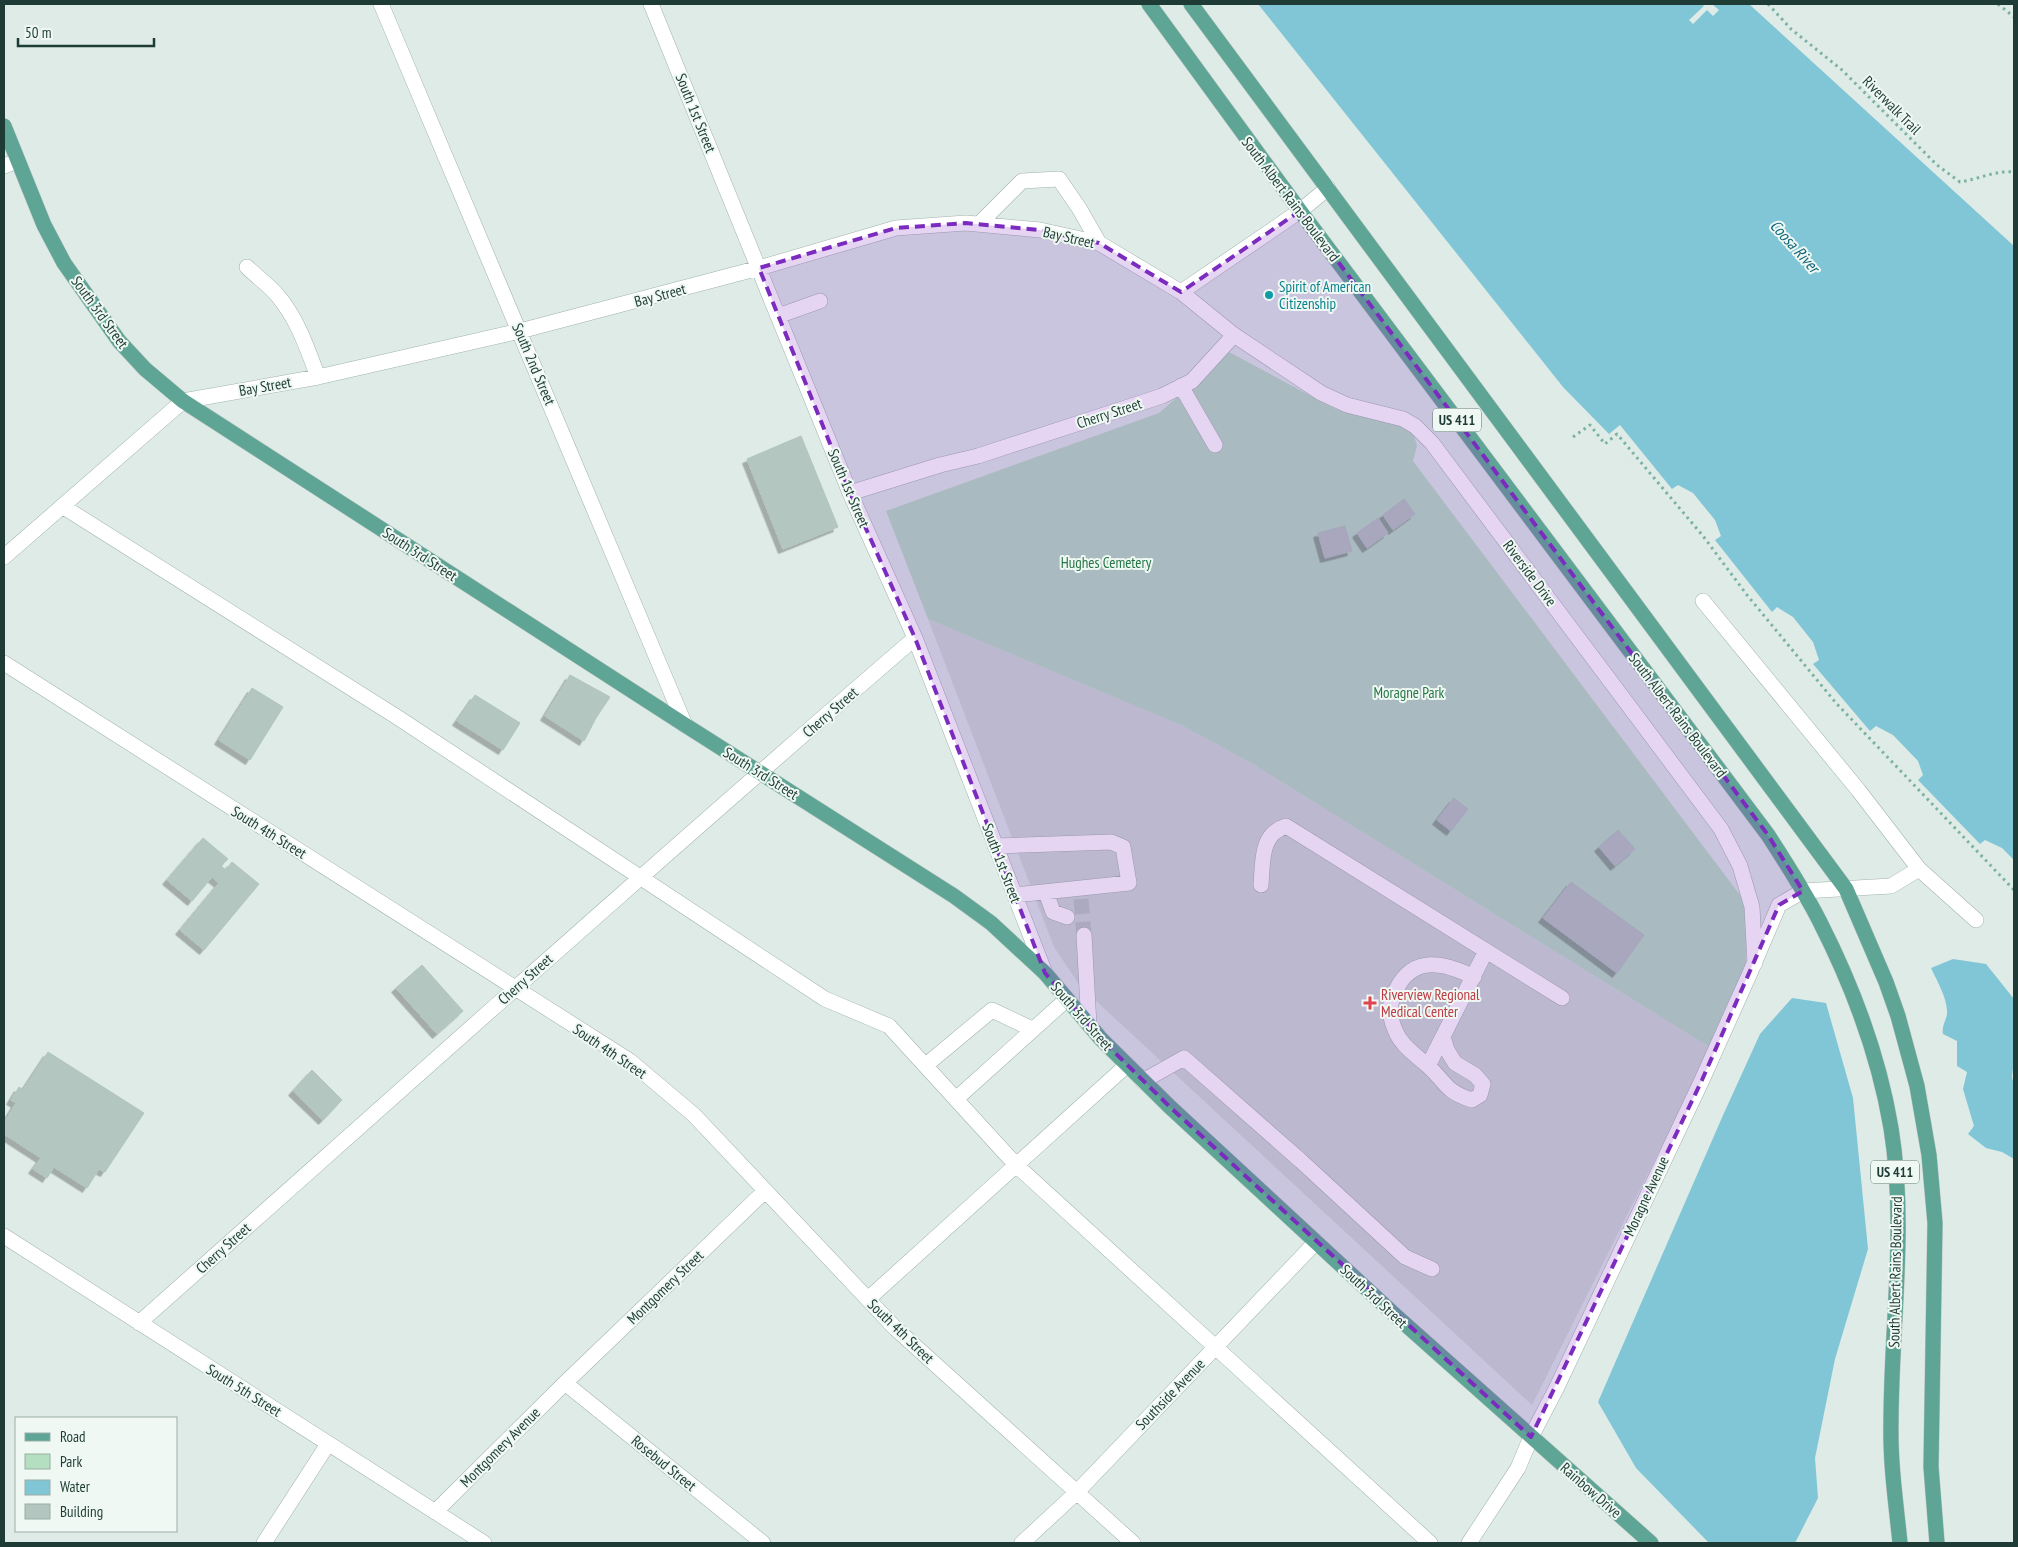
<svg xmlns="http://www.w3.org/2000/svg" width="2018" height="1547" viewBox="0 0 2018 1547" font-family="'PT Sans Narrow',sans-serif">
	<style>
		.built { fill: #ccdbd5 }
		.green { fill: #b5dfc1 }
		.water { fill: #81c6d6 }
		.pier { fill: #deebe6 }
		.building { fill: #b3c6bf; stroke: #b0c5bd; filter: url(#shadow) }
		.lines { fill: none; stroke-linecap: round; stroke-linejoin: round }
		.minor-tunnel { stroke: #b8c8c3; stroke-width: 15; stroke-dasharray: 15 8; stroke-linecap: butt }
		.minor-casing { stroke: #a1b3ad; stroke-width: 16 }
		.major-casing { stroke: #c0c8c6; stroke-width: 16 }
		.path { stroke: #7cb2a2; stroke-width: 3; stroke-dasharray: 2.5 4; stroke-linecap: butt }
		.minor { stroke: #fff; stroke-width: 15 }
		.major { stroke: #5fa595; stroke-width: 15 }
		.marked { fill: #7b2cbf; fill-opacity: 0.2; stroke: #7b2cbf; stroke-width: 4; stroke-dasharray: 10 6; stroke-linejoin: round }
		.culture-dot { fill: #0f9aa8; stroke: #eff8f3; stroke-width: 2 }
		.health-dot { fill: #e0444e; stroke: #eff8f3; stroke-width: 2 }
		.labels { text-anchor: middle; dominant-baseline: central; stroke-width: 4; stroke-linejoin: round; paint-order: stroke }
		.shield { fill: #eff8f3; stroke: #5d746e; stroke-width: 1 }
		.shield-label { font-size: 14px; font-weight: bold; fill: #1e3c35 }
		.street-label { font-size: 15px; fill: #1e3c35; stroke: #eff8f3 }
		.culture-label { font-size: 15px; fill: #0d838f; stroke: #eff8f3; text-anchor: start }
		.park-label { font-size: 15px; fill: #257647; stroke: #eff8f3 }
		.health-label { font-size: 15px; fill: #be3a42; stroke: #eff8f3; text-anchor: start }
		.water-label { font-size: 16px; font-style: italic; fill: #14677c; stroke: #eff8f3 }
	</style>
	<defs>
		<filter id="shadow"><feDropShadow dx="-4.5" dy="4.5" stdDeviation="0" flood-color="#0004"/></filter>
	</defs>
	<rect width="100%" height="100%" fill="#deebe6"/>
	<path class="built" d="M928 619 1183 726 1251 763 1711 1048 1532 1405 1080 986 1054 947Z"/>
	<path class="green" d="M1229 352 1335 409 1381 418 1407 429 1414 436 1417 446 1413 461 1743 899 1746 922V972L1711 1048 1251 763 1183 726 928 619 886 511 1159 413Z"/>
	<path class="water" d="M1258 4H1749L2014 246V894L1855 732 1610 435 1563 387Z
		M1953 959 1986 964 2014 999V1059L2012 1077 2014 1086V1159L2002 1152 1986 1148 1968 1134 1974 1126 1963 1089 1967 1072 1957 1066V1041L1943 1034C1941 1025 1948 1019 1947 1010 1946 996 1937 981 1931 968Z
		M1792 998 1826 1003 1853 1098 1868 1249 1835 1359 1815 1458 1818 1498 1795 1543H1709L1636 1468 1598 1402 1724 1113 1760 1034Z"/>
	<path class="pier" d="M1702 4H1712L1719 10 1713 16 1707 10 1693 24 1689 20 1704 6Z
		M1620 425 1672 489 1678 485 1693 493 1715 520 1721 536 1715 540 1772 612 1777 607 1793 617 1813 642 1819 660 1813 664 1870 731 1876 726 1893 735 1918 761 1923 775 1918 780 1980 844 1985 840 2002 848 2014 860V897L1850 730 1612 438 1609 434Z"/>
	<path class="building" d="M801 436 838 527 783 549 747 459Z
		M1404 499 1415 514 1393 530 1383 515Z
		M1378 518 1388 533 1367 548 1357 533Z
		M1345 526 1352 551 1325 558 1318 533Z
		M570 675 610 697 596 718 584 741 545 716Z
		M252 688 283 707 250 760 219 740Z
		M475 695 520 723 503 750 457 721Z
		M1454 798 1468 809 1451 831 1437 820Z
		M1618 830 1635 849 1615 866 1599 847Z
		M203 838 228 859 221 866 226 870 232 862 259 884 204 950 180 930 219 883 212 877 192 901 167 880Z
		M1571 882 1644 935 1617 973 1543 918Z
		M422 965 463 1011 437 1034 396 988Z
		M48 1052 144 1113 105 1172 99 1169 87 1188 54 1167 47 1178 33 1169 41 1158 4 1134V1123L16 1103 11 1100 19 1087 23 1090Z
		M312 1070 342 1100 323 1120 293 1091Z"/>
	<g class="lines">
		<path class="minor-tunnel" d="M1081 899 1084 935"/>
		<g class="minor-casing">
			<path id="minor" d="M381 4 685 725
				M651 4 850 493 915 638 1045 973
				M4 166 17 161
				M979 224 1022 181 1059 179 1079 208 1099 243
				M247 267C257 277 270 286 278 296 298 320 307 348 318 377
				M1181 292 1300 211 1328 188
				M778 316 820 301
				M1181 386 1215 445
				M850 493 940 465 978 456 1162 396 1192 381 1234 335
				M62 506 397 717 825 999 889 1026 1016 1165 1430 1543
				M4 557 183 401 318 377 520 331 759 268 896 228 966 223 1040 230 1099 243 1181 292 1234 335 1321 393 1347 405 1403 419 1415 426 1432 443 1721 829 1740 866 1752 907 1755 963
				M4 663 630 1061 694 1115 895 1328 1133 1543
				M995 846 1111 842 1123 847 1129 883 1015 895
				M1919 869 1976 920
				M1261 885C1263 862 1260 834 1286 826L1562 998
				M1046 892 1053 912 1067 917
				M1084 935 1089 1025
				M1443 1037 1447 1050 1455 1063 1475 1075 1483 1084 1480 1095 1472 1100C1444 1091 1447 1083 1428 1066 1415 1054 1402 1047 1395 1030 1388 1013 1389 1005 1396 990 1413 954 1445 963 1474 977
				M926 1065 992 1010 1032 1029
				M1428 1066 1486 951
				M1143 1081 1184 1058 1301 1161 1405 1257 1432 1269
				M956 1099 1067 999
				M4 1236 484 1543
				M868 1299 1127 1065
				M139 1323C397 1094 654 863 915 638
				M565 1383 763 1543
				M435 1512 565 1383 765 1191
				M264 1543 328 1444
				M1022 1543 1076 1493 1316 1242
				M1469 1543 1518 1468 1531 1437 1556 1389 1702 1080 1750 973 1779 905 1803 891 1891 886 1919 869 1859 791 1703 601"/>
		</g>
		<g class="major-casing">
			<path id="major" d="M1149 4 1300 211 1768 835C1786 863 1805 892 1820 922 1853 987 1879 1056 1891 1128 1907 1226 1891 1325 1891 1423 1890 1463 1896 1503 1900 1543
				M1191 4 1846 889 1886 982 1898 1016 1917 1086 1929 1155 1935 1223 1931 1467 1937 1543
				M4 126 44 225 64 263 119 341 145 369 183 401 685 725 954 896 991 923 1045 973 1101 1039 1170 1107 1396 1316 1651 1543"/>
		</g>
		<path class="path" d="M1768 4 1791 29 1842 70 1937 165 1960 182C1979 179 1996 170 2014 172
			M1998 4 2014 17
			M1573 437 1590 425 1605 444 1617 434 1703 536 1747 595 1836 703 2014 890"/>
		<use href="#minor" class="minor"/>
		<use href="#major" class="major"/>
	</g>
	<path class="marked" d="M1300 211 1768 835 1803 891 1779 905 1702 1080 1531 1437 1170 1107 1101 1039 1045 973 915 638 850 493 759 268 896 228 966 223 1040 230 1099 243 1181 292Z"/>
	<circle class="culture-dot" cx="1269" cy="295" r="5"/>
	<path class="health-dot" d="M1367.5 995.5h5v5h5v5h-5v5h-5v-5h-5v-5h5z"/>
	<g class="labels">
		<g class="shield">
			<rect x="1433" y="408.5" width="48" height="23" rx="4"/>
			<rect x="1871" y="1160.5" width="48" height="23" rx="4"/>
		</g>
		<g class="shield-label">
			<text x="1457" y="420">US 411</text>
			<text x="1895" y="1172">US 411</text>
		</g>
		<g class="street-label">
			<text transform="translate(1892 105) rotate(45)">Riverwalk Trail</text>
			<text transform="translate(696 113) rotate(68)">South 1st Street</text>
			<text transform="translate(1291 199) rotate(53)">South Albert Rains Boulevard</text>
			<text transform="translate(1069 237) rotate(13)">Bay Street</text>
			<text transform="translate(660 295) rotate(-15)">Bay Street</text>
			<text transform="translate(100 312) rotate(54)">South 3rd Street</text>
			<text transform="translate(534 364) rotate(67)">South 2nd Street</text>
			<text transform="translate(265 386) rotate(-10)">Bay Street</text>
			<text transform="translate(1109 413) rotate(-18)">Cherry Street</text>
			<text transform="translate(849 488) rotate(67)">South 1st Street</text>
			<text transform="translate(420 554) rotate(33)">South 3rd Street</text>
			<text transform="translate(1530 573) rotate(53)">Riverside Drive</text>
			<text transform="translate(830 712) rotate(-41)">Cherry Street</text>
			<text transform="translate(1678 715) rotate(53)">South Albert Rains Boulevard</text>
			<text transform="translate(761 773) rotate(32)">South 3rd Street</text>
			<text transform="translate(269 832) rotate(32)">South 4th Street</text>
			<text transform="translate(1002 863) rotate(69)">South 1st Street</text>
			<text transform="translate(525 979) rotate(-42)">Cherry Street</text>
			<text transform="translate(1082 1016) rotate(49)">South 3rd Street</text>
			<text transform="translate(610 1051) rotate(34)">South 4th Street</text>
			<text transform="translate(1646 1196) rotate(-65)">Moragne Avenue</text>
			<text transform="translate(223 1248) rotate(-42)">Cherry Street</text>
			<text transform="translate(1895 1272) rotate(-89)">South Albert Rains Boulevard</text>
			<text transform="translate(665 1287) rotate(-44)">Montgomery Street</text>
			<text transform="translate(1374 1296) rotate(43)">South 3rd Street</text>
			<text transform="translate(901 1331) rotate(44)">South 4th Street</text>
			<text transform="translate(244 1390) rotate(32)">South 5th Street</text>
			<text transform="translate(1170 1394) rotate(-46)">Southside Avenue</text>
			<text transform="translate(500 1447) rotate(-45)">Montgomery Avenue</text>
			<text transform="translate(664 1463) rotate(39)">Rosebud Street</text>
			<text transform="translate(1591 1490) rotate(41)">Rainbow Drive</text>
		</g>
		<g class="culture-label">
			<text x="1279" y="286">Spirit of American<tspan x="1279" dy="17">Citizenship</tspan></text>
		</g>
		<g class="park-label">
			<text x="1106" y="562">Hughes Cemetery</text>
			<text x="1409" y="692">Moragne Park</text>
		</g>
		<g class="health-label">
			<text x="1381" y="994">Riverview Regional<tspan x="1381" dy="17">Medical Center</tspan></text>
		</g>
		<g class="water-label">
			<text transform="translate(1795 246) rotate(48)">Coosa River</text>
		</g>
	</g>
	<rect width="2018" height="1547" fill="none" stroke="#1e3c35" stroke-width="10"/>
	<rect x="15" y="1417" width="162" height="115" fill="#eff8f3" stroke="#9bada7"/>
	<rect x="25" y="1433" width="25" height="8" fill="#5fa595" stroke="#9bada7"/>
	<text x="60" y="1442" font-size="15" fill="#1e3c35">Road</text>
	<rect x="25" y="1454" width="25" height="15" fill="#b5dfc1" stroke="#9bada7"/>
	<text x="60" y="1467" font-size="15" fill="#1e3c35">Park</text>
	<rect x="25" y="1480" width="25" height="15" fill="#81c6d6" stroke="#9bada7"/>
	<text x="60" y="1492" font-size="15" fill="#1e3c35">Water</text>
	<rect x="25" y="1504" width="25" height="15" fill="#b3c6bf" stroke="#9bada7"/>
	<text x="60" y="1517" font-size="15" fill="#1e3c35">Building</text>
	<path d="M18 38v8h136v-8" fill="none" stroke="#1e3c35" stroke-width="2.5"/>
	<text x="25" y="38" font-size="15" fill="#1e3c35" stroke="#eff8f3" stroke-width="4" paint-order="stroke">50 m</text>
</svg>
